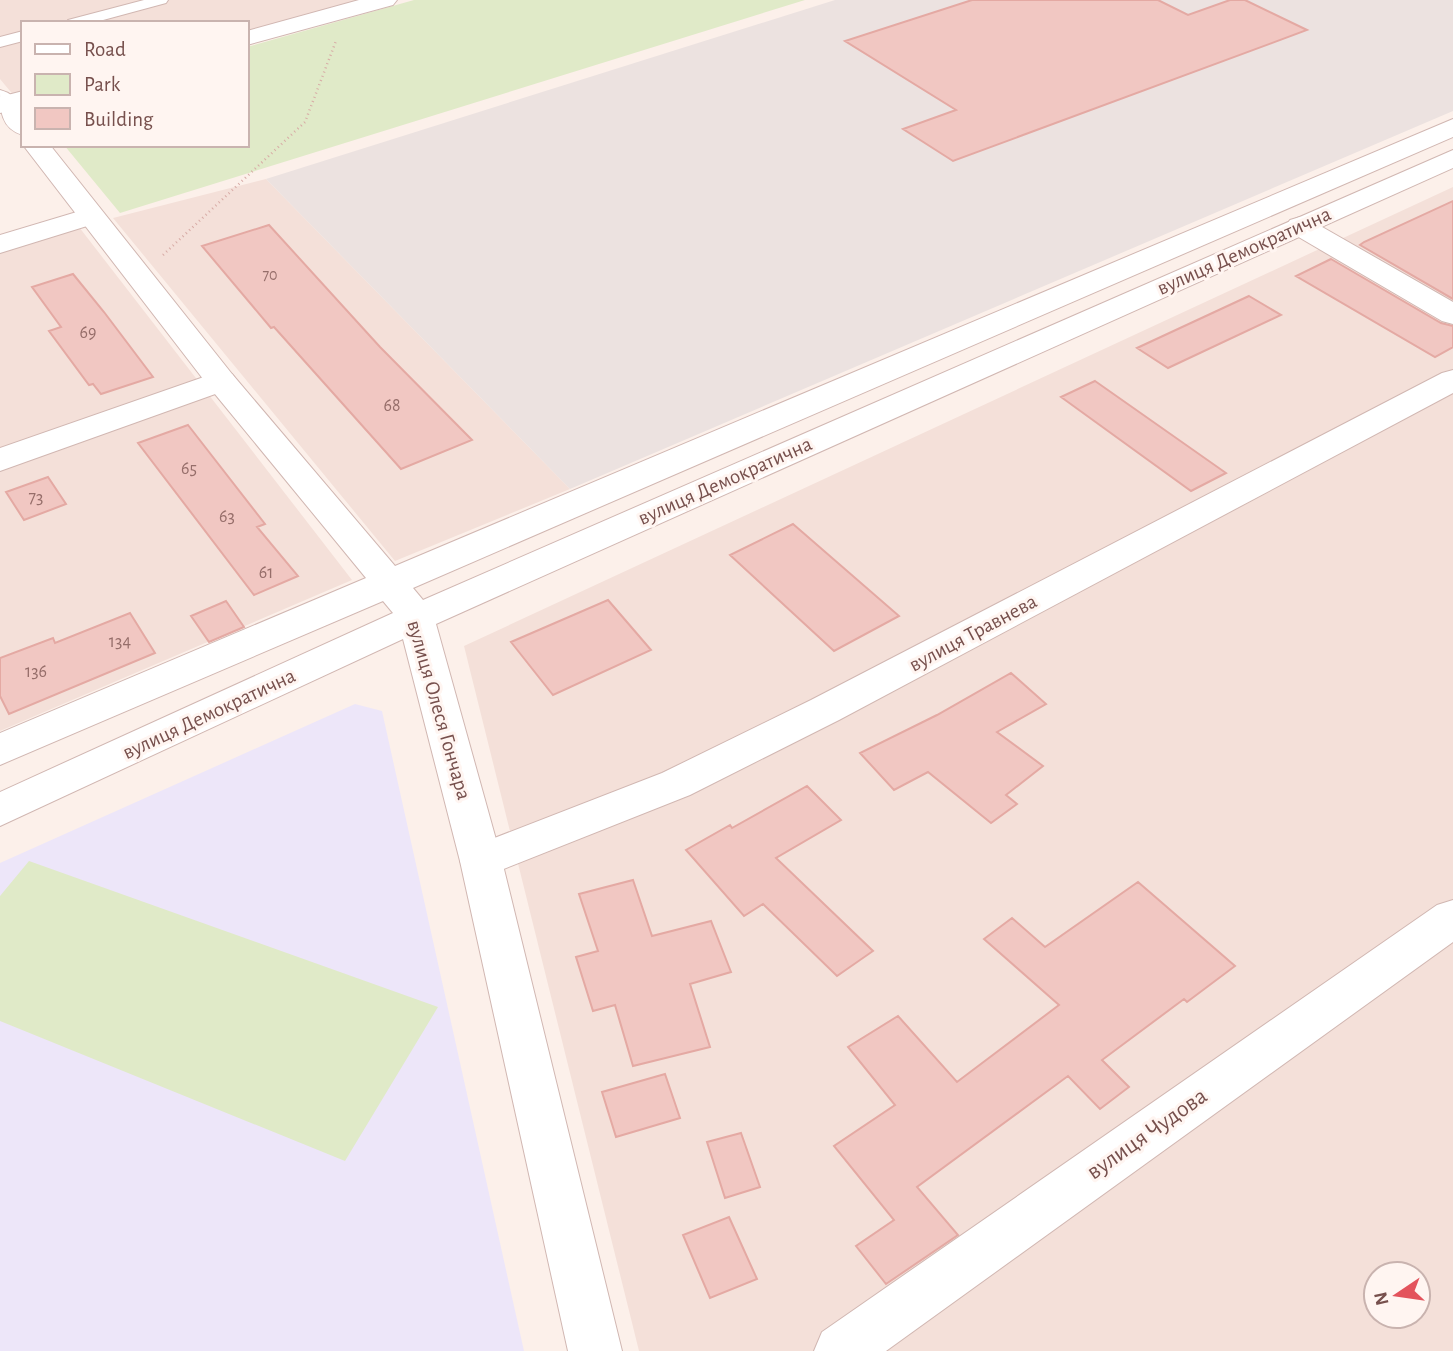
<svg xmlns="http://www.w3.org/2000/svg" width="1453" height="1351" viewBox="0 0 1453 1351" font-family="'Alegreya Sans',sans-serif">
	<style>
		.residential { fill: #f4e0d9; fill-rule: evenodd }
		.industrial { fill: #ece2e0 }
		.education { fill: #ede6f9 }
		.green { fill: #e0eac8 }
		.building { fill: #f1c7c2; stroke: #e4a9a3; stroke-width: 2 }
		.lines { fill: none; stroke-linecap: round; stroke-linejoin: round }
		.service-casing { stroke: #d1b7b2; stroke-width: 2 }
		.minor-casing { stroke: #d1b7b2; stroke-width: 2 }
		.tertiary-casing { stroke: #d1b7b2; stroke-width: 2 }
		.path { stroke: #d7aaa5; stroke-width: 2.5; stroke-dasharray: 1 3.5; stroke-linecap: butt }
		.service { fill: #fff; fill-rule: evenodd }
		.minor { fill: #fff; fill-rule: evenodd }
		.tertiary { fill: #fff; fill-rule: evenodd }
		.labels { text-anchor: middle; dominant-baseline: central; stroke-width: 6; stroke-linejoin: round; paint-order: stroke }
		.far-number-label { font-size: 16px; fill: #966e6a }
		.number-label { font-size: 18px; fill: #966e6a }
		.street-label { font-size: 21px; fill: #77504d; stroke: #fff5f1 }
		.near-street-label { font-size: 24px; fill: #77504d; stroke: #fff5f1 }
	</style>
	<rect width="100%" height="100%" fill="#fcf0ea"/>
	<path class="residential" d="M0 0H371L247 34V23H23V95L15 97 0 79Z
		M266 179 570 489 395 561 113 218Z
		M1453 187V1351H639L464 646ZM1376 1274H1418V1316H1376Z
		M79 227 352 580 0 731V251Z"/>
	<path class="industrial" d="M835 0H1453V111L570 489 266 179Z"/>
	<path class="education" d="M355 704 382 711 524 1351H0V863Z"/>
	<path class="green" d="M414 0H805L120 213 64 145H247V47Z
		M29 861 438 1007 345 1161 0 1021V896Z"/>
	<path class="building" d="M972 0H1158L1188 15 1230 0H1245L1307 30 953 161 903 129 956 110 845 41Z
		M1453 201V299L1360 245 1364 242Z
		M269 225 380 347 472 440 401 469 274 327 271 328 202 246Z
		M1331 259 1441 323 1453 326V347L1435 357 1296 276Z
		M73 274 104 312 153 377 101 394 93 384 89 385 49 331 61 327 32 287Z
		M1249 296 1281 315 1168 368 1137 348Z
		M1095 381 1226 473 1191 491 1061 397Z
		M188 425 265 524 257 527 298 576 254 595 138 443Z
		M48 477 66 504 24 520 6 492Z
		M793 524 899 616 834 651 730 555Z
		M608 600 651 650 553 695 511 642Z
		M226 601 244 627 209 642 191 616Z
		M130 613 155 653 9 714 0 696V658L53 638 55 643Z
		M1011 673 1046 704 997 732 1043 766 1006 795 1017 804 991 823 928 772 894 790 860 753 937 715Z
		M807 786 841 820 776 858 873 951 837 976 763 904 744 916 686 850 730 825 732 828Z
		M633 880 652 936 711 921 731 972 690 984 710 1047 633 1066 615 1005 593 1011 576 957 598 951 579 894Z
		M1138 882 1235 966 1187 1002 1184 999 1102 1060 1129 1087 1100 1109 1068 1076 917 1187 958 1235 886 1284 856 1246 894 1220 834 1146 895 1105 848 1047 898 1016 957 1082 1059 1005 984 939 1012 918 1045 947Z
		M665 1074 680 1118 616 1137 602 1092Z
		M741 1133 760 1187 725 1198 707 1142Z
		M729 1217 757 1279 710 1298 683 1235Z"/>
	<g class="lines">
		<g class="service-casing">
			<path id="service" d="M144 0H168L166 3 92 23H66L68 20Z
				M23 31V41L0 47V37Z"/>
		</g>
		<g class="minor-casing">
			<path id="minor" d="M359 0H397L393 5 247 45V31Z
				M23 91V107L0 113V97Z
				M90 208 100 210 104 216 100 222 0 253V235Z
				M1300 217 1310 220 1453 302V324L1442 321 1290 232 1286 226 1290 220Z
				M1453 370V393L839 720 690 795 481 878 466 873 460 861 466 849 662 773 811 700 1442 373Z
				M221 371 232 374 237 381 232 388 0 471V448Z
				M1453 900V942L886 1351H814L822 1332 1437 905Z"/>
		</g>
		<g class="tertiary-casing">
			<path id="tertiary" d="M0 90C23 96 23 115 23 135 1 129 0 110 0 90Z
				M1453 119V137L413 588 423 600 1453 150V168L436 624 502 861 622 1351H568L460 861 403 639 0 826V792L393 613 383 601 0 765V733L366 578 210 388 23 145H50L232 374 395 566Z"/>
		</g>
		<path class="path" d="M163 255 305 122 336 41"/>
		<use href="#service" class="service"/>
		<use href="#minor" class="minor"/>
		<use href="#tertiary" class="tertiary"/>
	</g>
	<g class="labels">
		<g class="far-number-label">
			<text x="270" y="275">70</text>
		</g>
		<g class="number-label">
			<text x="88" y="333">69</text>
			<text x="392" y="406">68</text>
			<text x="189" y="469">65</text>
			<text x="36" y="498">73</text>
			<text x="227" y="517">63</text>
			<text x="266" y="573">61</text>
			<text x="120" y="642">134</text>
			<text x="36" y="672">136</text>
		</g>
		<g class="street-label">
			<text transform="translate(1244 251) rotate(-24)">вулиця Демократична</text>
			<text transform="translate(725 481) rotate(-24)">вулиця Демократична</text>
			<text transform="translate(973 633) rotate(-28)">вулиця Травнева</text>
			<text transform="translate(439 710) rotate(74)">вулиця Олеся Гончара</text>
			<text transform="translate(209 714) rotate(-25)">вулиця Демократична</text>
		</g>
		<g class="near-street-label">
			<text transform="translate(1147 1134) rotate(-35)">вулиця Чудова</text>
		</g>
	</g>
	<rect x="21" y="21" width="228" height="126" fill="#fff5f1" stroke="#c9b3af" stroke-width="2"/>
	<rect x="35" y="44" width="35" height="10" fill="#ffffff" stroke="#c9b3af" stroke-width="2"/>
	<text x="84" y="56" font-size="21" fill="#77504d">Road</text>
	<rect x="35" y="74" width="35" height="21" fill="#e0eac8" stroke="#c9b3af" stroke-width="2"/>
	<text x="84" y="91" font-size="21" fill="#77504d">Park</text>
	<rect x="35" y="108" width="35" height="21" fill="#f1c7c2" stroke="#c9b3af" stroke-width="2"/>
	<text x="84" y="126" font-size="21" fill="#77504d">Building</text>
	<g transform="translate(1397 1295) rotate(257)"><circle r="33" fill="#fff5f1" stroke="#c9b3af" stroke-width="2"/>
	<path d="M0-5L12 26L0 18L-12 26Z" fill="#e3535c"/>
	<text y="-10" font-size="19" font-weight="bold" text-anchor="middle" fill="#77504d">N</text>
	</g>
</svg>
